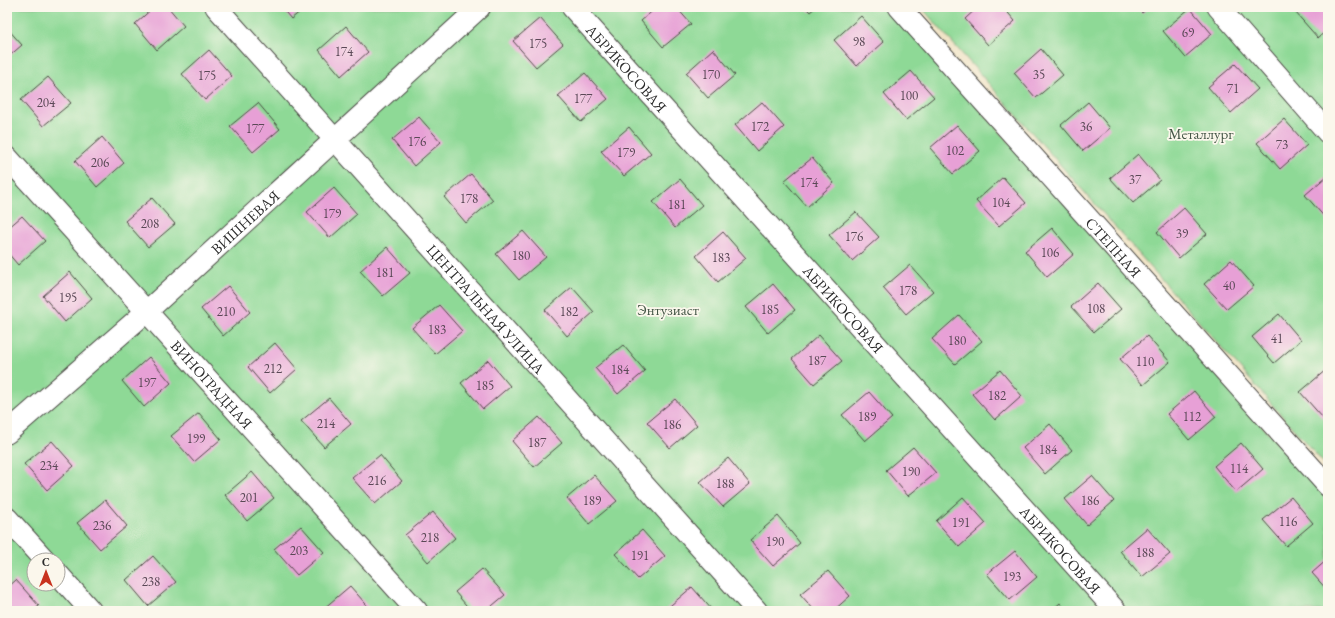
<svg xmlns="http://www.w3.org/2000/svg" width="1335" height="618" viewBox="0 0 1335 618" font-family="'EB Garamond',serif">
	<style>
		.green { fill: #8ed996; stroke: #5c8260; fill-rule: evenodd }
		.building { fill: #e7a0d6 }
		.lines { fill: none; stroke-linecap: round; stroke-linejoin: round }
		.minor-casing { stroke: #494742; stroke-width: 23 }
		.minor { stroke: #fff; stroke-width: 21 }
		.labels { text-anchor: middle; dominant-baseline: central; stroke-width: 3.5; stroke-linejoin: round; paint-order: stroke }
		.number-label { font-size: 13px; fill: #5a4856 }
		.street-label { font-size: 15px; fill: #2b2b2b; stroke: #fbf7ec }
		.park-label { font-size: 15px; fill: #445646; stroke: #fbf7ec }
	</style>
	<rect width="100%" height="100%" fill="#fbf7ec"/>
	<filter id="ink" filterUnits="userSpaceOnUse"><feTurbulence type="fractalNoise" baseFrequency=".025" numOctaves="2"/><feDisplacementMap in="SourceGraphic" scale="8" xChannelSelector="R" yChannelSelector="G"/><feConvolveMatrix kernelMatrix="1 2 1 2 8 2 1 2 1" color-interpolation-filters="sRGB"/></filter>
	<filter id="wash" filterUnits="userSpaceOnUse"><feTurbulence type="fractalNoise" baseFrequency=".012" numOctaves="4" result="noise"/><feDisplacementMap in="SourceGraphic" scale="16" xChannelSelector="R" yChannelSelector="G"/><feGaussianBlur stdDeviation="0.9" result="paint"/><feColorMatrix in="noise" values="0 0 0 0 0 0 0 0 0 0 0 0 0 0 0 0 0 1.4 0 .05"/><feComposite in="paint" operator="in"/></filter>
	<g filter="url(#wash)">
		<rect width="100%" height="100%" fill="#f0e3c5"/>
		<path class="green" d="M7 7H889L1328 500V611H7ZM34 560H58V584H34Z
			M921 7H1328V468Z"/>
		<g id="blocks">
			<path class="building" d="M154 7H168L184 26 157 50 135 24Z
				M281 7H306L291 19Z
				M657 7H676L691 24 663 47 641 21Z
				M805 7H816L810 12Z
				M978 7H1003L1015 21 988 45 965 19Z
				M1136 7H1149L1142 13Z
				M1302 7H1328V29L1318 38 1295 12Z
				M1190 8 1212 34 1185 57 1163 31Z
				M861 16 884 42 857 66 834 40Z
				M540 18 563 44 536 67 513 41Z
				M346 26 368 52 341 76 319 50Z
				M7 28 22 45 7 58Z
				M713 49 735 75 708 98 686 73Z
				M1041 49 1063 75 1036 98 1014 73Z
				M209 50 232 76 205 100 182 74Z
				M1235 64 1258 89 1231 113 1208 87Z
				M911 71 934 97 906 120 884 94Z
				M585 73 608 99 581 122 558 96Z
				M48 77 71 103 43 126 21 100Z
				M762 102 784 127 757 151 735 125Z
				M1088 102 1110 128 1083 151 1061 125Z
				M258 103 280 129 253 152 230 126Z
				M419 117 441 142 414 166 392 140Z
				M1284 119 1307 145 1280 169 1257 143Z
				M957 125 980 151 953 174 930 148Z
				M629 127 651 153 624 176 601 151Z
				M102 137 124 163 97 187 75 161Z
				M1138 154 1160 180 1133 203 1110 178Z
				M812 158 834 183 807 207 784 181Z
				M471 174 493 200 466 223 444 197Z
				M1328 175V221L1305 195Z
				M1003 177 1026 203 999 226 976 201Z
				M680 179 702 205 675 228 653 202Z
				M334 188 357 214 330 238 307 212Z
				M152 198 175 224 148 247 125 221Z
				M1184 208 1207 234 1179 258 1157 232Z
				M856 212 879 237 852 261 829 235Z
				M22 216 45 241 18 265 7 252V229Z
				M1052 228 1074 254 1047 277 1025 251Z
				M523 231 546 257 519 280 496 254Z
				M723 232 746 258 718 282 696 256Z
				M387 247 410 273 383 296 360 271Z
				M1231 260 1254 286 1227 309 1204 284Z
				M910 265 933 291 906 314 883 288Z
				M70 272 92 298 65 322 43 296Z
				M1098 283 1121 309 1094 332 1071 307Z
				M773 284 795 310 768 333 746 307Z
				M228 286 250 312 223 336 201 309Z
				M572 287 594 312 567 336 545 310Z
				M439 305 462 331 435 354 412 328Z
				M1279 314 1301 340 1274 363 1252 337Z
				M959 315 982 341 955 364 932 339Z
				M819 335 842 361 814 384 792 359Z
				M1147 336 1170 362 1143 385 1120 359Z
				M275 343 297 369 270 393 248 367Z
				M623 345 645 371 618 394 595 368Z
				M149 357 171 383 144 407 122 381Z
				M488 360 510 386 483 409 461 383Z
				M1327 369 1328 413 1323 418 1300 392Z
				M1000 370 1022 396 995 420 972 394Z
				M1194 391 1216 417 1189 440 1167 414Z
				M869 392 892 418 865 441 842 415Z
				M329 398 351 424 324 447 301 421Z
				M675 399 697 425 670 448 647 422Z
				M199 413 221 439 194 462 171 436Z
				M539 417 562 443 534 467 512 441Z
				M1050 424 1072 450 1045 474 1023 448Z
				M52 441 74 466 47 490 24 464Z
				M1241 443 1263 469 1236 492 1214 466Z
				M913 447 936 473 908 496 886 470Z
				M380 455 402 481 375 504 352 478Z
				M728 458 750 484 723 507 700 482Z
				M252 472 274 498 247 521 225 495Z
				M594 475 617 501 589 524 567 498Z
				M1092 476 1114 501 1087 525 1065 499Z
				M963 497 986 523 959 547 936 521Z
				M1291 497 1313 523 1286 546 1263 520Z
				M105 500 127 526 100 549 77 523Z
				M433 512 455 538 428 562 405 535Z
				M778 516 800 543 773 566 750 540Z
				M301 526 324 552 297 575 274 549Z
				M1147 528 1170 554 1142 577 1120 551Z
				M642 530 665 556 638 579 615 554Z
				M1015 551 1037 577 1010 600 987 574Z
				M153 556 176 582 148 606 126 580Z
				M1328 559V591L1312 573Z
				M482 569 505 595 486 611H471L455 592Z
				M828 571 850 596 833 611H815L800 594Z
				M16 580 39 606 33 611H7V588Z
				M350 586 372 611H325L323 609Z
				M692 587 713 611H664Z
				M1060 603 1067 611H1051Z"/>
		</g>
	</g>
	<g filter="url(#ink)">
		<use href="#blocks" fill-opacity="0" stroke="#494742" stroke-width="1"/>
		<g class="lines">
			<g class="minor-casing">
				<g id="minor">
					<path id="s1" d="M216 7 757 611"/>
					<path id="s2" d="M572 7 1116 611"/>
					<path id="s3" d="M899 7 1328 486"/>
					<path d="M1218 7 1328 133"/>
					<path id="s4" d="M7 157 417 611"/>
					<path id="s5" d="M7 433 146 312 480 7"/>
					<path d="M7 518 45 560"/>
					<path d="M58 574 91 611"/>
				</g>
			</g>
			<use href="#minor" class="minor"/>
		</g>
	</g>
	<g class="labels">
		<g class="number-label">
			<text x="1188" y="32">69</text>
			<text x="859" y="41">98</text>
			<text x="538" y="43">175</text>
			<text x="344" y="51">174</text>
			<text x="711" y="74">170</text>
			<text x="1039" y="74">35</text>
			<text x="207" y="75">175</text>
			<text x="1233" y="88">71</text>
			<text x="909" y="95">100</text>
			<text x="583" y="98">177</text>
			<text x="46" y="102">204</text>
			<text x="760" y="126">172</text>
			<text x="1086" y="126">36</text>
			<text x="255" y="128">177</text>
			<text x="417" y="141">176</text>
			<text x="1282" y="144">73</text>
			<text x="955" y="150">102</text>
			<text x="626" y="152">179</text>
			<text x="100" y="162">206</text>
			<text x="1135" y="179">37</text>
			<text x="809" y="182">174</text>
			<text x="469" y="198">178</text>
			<text x="1001" y="202">104</text>
			<text x="677" y="204">181</text>
			<text x="332" y="213">179</text>
			<text x="150" y="223">208</text>
			<text x="1182" y="233">39</text>
			<text x="854" y="236">176</text>
			<text x="1050" y="252">106</text>
			<text x="521" y="255">180</text>
			<text x="721" y="257">183</text>
			<text x="385" y="272">181</text>
			<text x="1229" y="285">40</text>
			<text x="908" y="290">178</text>
			<text x="68" y="297">195</text>
			<text x="1096" y="308">108</text>
			<text x="770" y="309">185</text>
			<text x="226" y="311">210</text>
			<text x="569" y="311">182</text>
			<text x="437" y="329">183</text>
			<text x="1277" y="338">41</text>
			<text x="957" y="340">180</text>
			<text x="817" y="360">187</text>
			<text x="1145" y="361">110</text>
			<text x="273" y="368">212</text>
			<text x="620" y="369">184</text>
			<text x="147" y="382">197</text>
			<text x="485" y="385">185</text>
			<text x="997" y="395">182</text>
			<text x="867" y="416">189</text>
			<text x="1192" y="416">112</text>
			<text x="326" y="423">214</text>
			<text x="672" y="424">186</text>
			<text x="196" y="438">199</text>
			<text x="537" y="442">187</text>
			<text x="1048" y="449">184</text>
			<text x="49" y="465">234</text>
			<text x="1239" y="468">114</text>
			<text x="911" y="471">190</text>
			<text x="377" y="480">216</text>
			<text x="725" y="483">188</text>
			<text x="249" y="497">201</text>
			<text x="592" y="500">189</text>
			<text x="1090" y="500">186</text>
			<text x="1288" y="521">116</text>
			<text x="961" y="522">191</text>
			<text x="102" y="525">236</text>
			<text x="430" y="537">218</text>
			<text x="775" y="541">190</text>
			<text x="299" y="550">203</text>
			<text x="1145" y="552">188</text>
			<text x="640" y="555">191</text>
			<text x="1012" y="576">193</text>
			<text x="151" y="581">238</text>
		</g>
		<g class="street-label">
			<text stroke="none"><textPath href="#s2" startOffset="82">АБРИКОСОВАЯ</textPath></text>
			<text stroke="none"><textPath href="#s5" startOffset="318">ВИШНЕВАЯ</textPath></text>
			<text stroke="none"><textPath href="#s3" startOffset="322">СТЕПНАЯ</textPath></text>
			<text stroke="none"><textPath href="#s1" startOffset="405">ЦЕНТРАЛЬНАЯ УЛИЦА</textPath></text>
			<text stroke="none"><textPath href="#s2" startOffset="406">АБРИКОСОВАЯ</textPath></text>
			<text stroke="none"><textPath href="#s4" startOffset="306">ВИНОГРАДНАЯ</textPath></text>
			<text stroke="none"><textPath href="#s2" startOffset="730">АБРИКОСОВАЯ</textPath></text>
		</g>
		<g class="park-label">
			<text x="1201" y="133">Металлург</text>
			<text x="668" y="309">Энтузиаст</text>
		</g>
	</g>
	<rect width="1335" height="618" fill="none" stroke="#fbf7ec" stroke-width="24"/>
	<g transform="translate(46 572)"><circle r="19" fill="#fbf7ec" stroke="#a8a59f"/>
	<path d="M0-3L7 15L0 10L-7 15Z" fill="#c8321e"/>
	<text y="-6" font-size="11" font-weight="bold" text-anchor="middle" fill="#2b2b2b">С</text>
	</g>
</svg>
